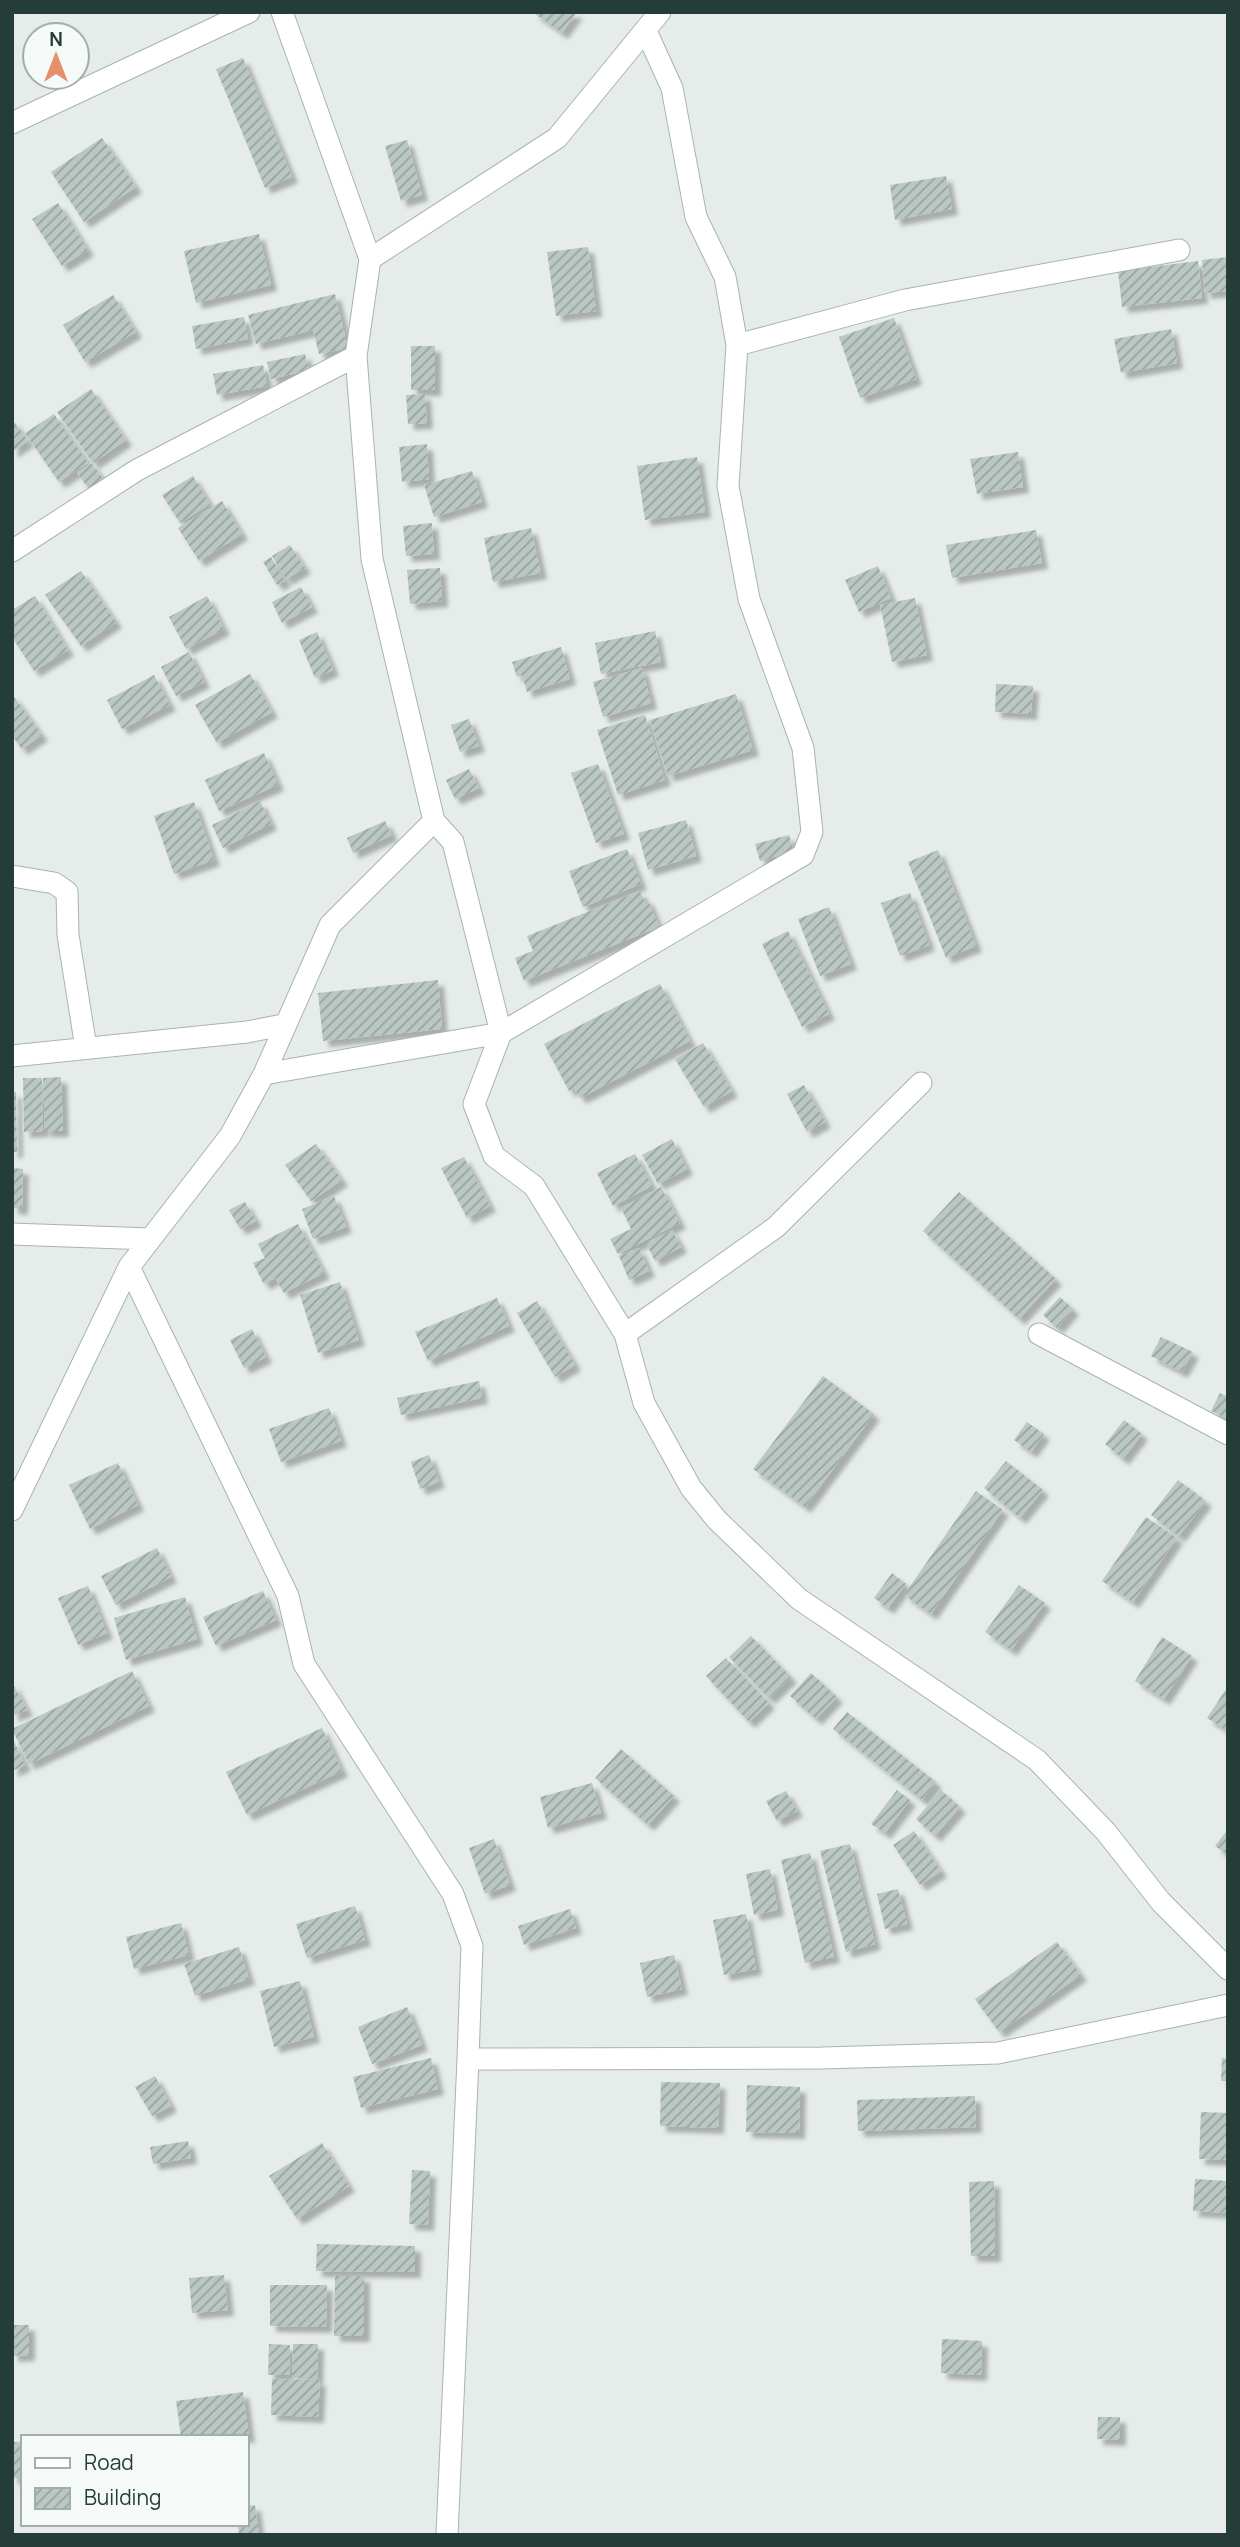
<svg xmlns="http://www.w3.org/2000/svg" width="1240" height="2547" viewBox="0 0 1240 2547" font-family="Manrope,sans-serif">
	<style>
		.building { fill: url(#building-hatch); filter: url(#shadow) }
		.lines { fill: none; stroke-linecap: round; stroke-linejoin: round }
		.minor-casing { stroke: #a8b4b0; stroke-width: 23 }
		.minor { stroke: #fff; stroke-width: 21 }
	</style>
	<defs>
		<pattern id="building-hatch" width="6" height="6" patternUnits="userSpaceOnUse" patternTransform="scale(1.75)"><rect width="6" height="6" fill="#bac7c3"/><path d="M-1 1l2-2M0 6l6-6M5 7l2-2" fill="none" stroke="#97a39f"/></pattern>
		<filter id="shadow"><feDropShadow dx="6" dy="6" stdDeviation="2" flood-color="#0004"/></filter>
	</defs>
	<rect width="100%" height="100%" fill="#e5ece9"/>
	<path class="building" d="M532 12H577L562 33Z
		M243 58 292 177 265 188 216 69Z
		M102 138 136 187 84 222 51 172Z
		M407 140 422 195 401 201 385 146Z
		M946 176 952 209 895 220 890 185Z
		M58 203 88 250 62 266 32 219Z
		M259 234 271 285 196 303 184 251Z
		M588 247 596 311 556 316 547 252Z
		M1228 257V291L1205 293 1202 260Z
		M1198 261 1202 298 1122 307 1118 271Z
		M335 294 348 348 319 354 313 330 256 344 248 315Z
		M113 295 136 332 85 362 63 325Z
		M244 317 248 339 196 349 192 326Z
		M894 318 916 379 860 398 839 337Z
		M1171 329 1177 363 1121 373 1114 339Z
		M411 346H435V390H411Z
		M305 354 309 370 271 379 267 362Z
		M263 365 267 386 217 395 213 374Z
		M91 389 126 440 93 463 57 412Z
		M425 394 427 423 408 424 406 395Z
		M54 414 88 463 59 482 25 433Z
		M12 419 28 441 12 452Z
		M427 444 429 479 402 482 399 447Z
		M1018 452 1023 487 977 494 970 459Z
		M697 457 705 512 645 520 637 466Z
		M91 463 103 478 89 489 77 473Z
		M472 471 482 502 434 517 424 485Z
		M193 476 210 504 180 523 162 495Z
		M222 501 242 534 199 561 178 528Z
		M432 523 434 554 406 556 403 526Z
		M531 528 541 573 493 582 484 538Z
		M1036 530 1042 563 952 578 946 545Z
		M290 545 305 568 286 579 272 556Z
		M271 557 285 581 277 585 263 562Z
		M878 566 891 598 859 612 845 580Z
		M440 568 442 601 410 604 407 570Z
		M81 571 116 622 81 646 45 595Z
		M301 587 312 607 282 623 272 602Z
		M35 596 68 650 34 671 12 637V610Z
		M207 596 224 629 186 649 169 617Z
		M915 598 927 655 892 662 880 605Z
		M655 631 661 662 601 674 595 643Z
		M317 632 333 670 315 678 299 640Z
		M561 647 570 679 527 692 522 675 517 677 512 662Z
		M189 652 204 682 176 696 161 667Z
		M642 668 651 703 603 717 593 682Z
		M250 674 272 712 217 743 195 705Z
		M154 675 170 705 122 729 107 700Z
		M996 684 1033 686 1031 714 995 712Z
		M12 694 42 735 22 749 12 736Z
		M736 694 753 750 668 776 650 720Z
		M645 715 665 780 618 795 597 730Z
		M469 719 479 746 460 752 451 725Z
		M264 753 278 785 219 811 205 780Z
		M598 764 624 834 596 843 571 773Z
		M469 769 479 788 455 799 446 780Z
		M260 801 271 824 223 848 212 825Z
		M194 802 214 860 174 874 154 816Z
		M686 820 696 856 648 870 638 833Z
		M385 821 392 835 353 853 347 838Z
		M789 835 794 851 760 861 755 844Z
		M627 849 641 884 583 907 569 871Z
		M938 850 976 946 946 958 908 862Z
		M640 891 644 900 647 898 659 927 524 981 515 958 533 951 527 936Z
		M910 893 929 945 900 956 881 903Z
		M829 907 851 964 820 976 798 919Z
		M788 931 829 1014 802 1027 762 944Z
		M438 980 442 1029 323 1041 318 993Z
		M660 984 690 1041 580 1098 574 1088 569 1091 544 1044Z
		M703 1043 732 1091 704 1107 675 1059Z
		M61 1077 63 1131H45L43 1078Z
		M23 1078H42L43 1131 24 1132Z
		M804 1085 825 1122 807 1132 787 1094Z
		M12 1092H16L17 1152H12Z
		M672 1139 687 1169 658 1184 642 1155Z
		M316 1144 342 1180 311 1201 285 1165Z
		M635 1154 652 1186 613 1206 597 1173Z
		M464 1157 490 1206 467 1218 441 1168Z
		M12 1168 23 1169 22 1209 12 1208Z
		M661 1187 680 1223 618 1254 610 1239 631 1229 621 1208Z
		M959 1192 1056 1279 1019 1319 923 1231Z
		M334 1196 346 1227 313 1239 302 1209Z
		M245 1202 256 1221 240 1229 229 1210Z
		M298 1224 324 1273 284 1293 275 1278 264 1284 253 1263 265 1258 258 1244Z
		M672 1230 681 1247 655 1261 646 1243Z
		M639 1248 649 1271 629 1280 619 1256Z
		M340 1282 359 1340 318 1353 300 1295Z
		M1060 1297 1073 1309 1057 1328 1043 1315Z
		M497 1298 509 1326 428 1361 415 1332Z
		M537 1301 575 1365 555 1377 517 1313Z
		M252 1329 266 1357 244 1368 230 1340Z
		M1161 1337 1193 1352 1182 1372 1151 1356Z
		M823 1376 874 1414 805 1507 753 1469Z
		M479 1381 482 1398 401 1415 397 1398Z
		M1220 1393 1228 1397V1419L1211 1411Z
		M329 1408 341 1441 281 1462 269 1429Z
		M1124 1420 1142 1434 1123 1459 1105 1444Z
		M1027 1422 1044 1434 1031 1452 1014 1440Z
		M429 1455 439 1482 420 1489 411 1462Z
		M1006 1461 1043 1490 1020 1518 984 1488Z
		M118 1463 138 1505 90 1529 69 1485Z
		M1178 1480 1206 1501 1179 1536 1151 1515Z
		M976 1491 1003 1510 931 1614 904 1595Z
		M1146 1517 1177 1538 1133 1602 1102 1581Z
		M157 1548 171 1577 116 1605 101 1576Z
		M892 1573 906 1584 888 1608 874 1598Z
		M1019 1585 1045 1603 1011 1650 985 1632Z
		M88 1586 107 1633 78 1645 58 1598Z
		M263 1591 276 1620 216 1646 203 1617Z
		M185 1597 197 1639 126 1660 114 1618Z
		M751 1636 791 1677 769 1698 729 1657Z
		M1162 1637 1192 1656 1164 1699 1135 1681Z
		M726 1658 769 1703 749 1722 706 1676Z
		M132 1671 149 1706 29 1764 12 1729Z
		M811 1673 837 1697 816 1719 790 1696Z
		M12 1682 27 1710 12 1716Z
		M1228 1686V1731L1207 1718Z
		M847 1712 936 1782 922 1800 833 1729Z
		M322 1728 342 1771 247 1815 226 1772Z
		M12 1737 25 1765 12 1771Z
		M621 1749 674 1796 648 1825 595 1778Z
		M592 1783 601 1813 548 1828 540 1797Z
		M897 1790 910 1800 885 1833 871 1824Z
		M941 1790 960 1807 935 1836 916 1819Z
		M786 1791 797 1811 777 1821 766 1801Z
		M1228 1829V1855L1215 1846Z
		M914 1831 941 1871 920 1885 893 1845Z
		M494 1839 510 1885 485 1894 469 1848Z
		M850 1844 875 1944 846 1952 820 1851Z
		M810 1853 834 1957 805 1963 781 1860Z
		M770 1869 778 1910 754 1915 746 1874Z
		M898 1889 907 1924 885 1929 877 1894Z
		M355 1906 365 1940 307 1958 296 1924Z
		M570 1909 576 1928 524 1945 518 1926Z
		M746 1914 756 1969 724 1975 713 1920Z
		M181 1923 189 1955 134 1969 126 1937Z
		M1057 1942 1081 1975 999 2032 975 1999Z
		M239 1947 249 1979 195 1996 184 1964Z
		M674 1955 682 1989 647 1997 640 1963Z
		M300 1981 314 2037 274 2047 260 1991Z
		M407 2007 422 2045 372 2064 358 2027Z
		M431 2058 438 2089 361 2108 353 2077Z
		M1222 2058 1228 2059V2081H1221Z
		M155 2076 171 2106 152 2116 135 2087Z
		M661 2082 720 2083 718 2128 660 2126Z
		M747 2085 800 2087 799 2133 746 2132Z
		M975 2096 976 2127 858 2131 857 2100Z
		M1201 2112 1228 2113V2160L1199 2159Z
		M188 2141 191 2158 153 2164 150 2147Z
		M322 2143 349 2186 297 2219 269 2176Z
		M412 2170 430 2171 428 2225 409 2224Z
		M1195 2179 1228 2181V2213L1193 2211Z
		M994 2181 995 2256H971L969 2182Z
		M317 2244 415 2246V2272L316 2271Z
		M224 2275 228 2310 192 2313 189 2278Z
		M335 2276H364V2336H334Z
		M270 2285H327L326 2327 270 2326Z
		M12 2325H29V2355L12 2356Z
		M942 2339 982 2341 981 2375 941 2373Z
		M269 2344 290 2345 289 2375H268Z
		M293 2344H318L317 2379 292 2378Z
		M272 2379 320 2380 318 2417 271 2415Z
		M243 2392 249 2437H181L176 2401Z
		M1098 2417H1120V2440L1097 2439Z
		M12 2442H23V2478H12Z
		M255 2505 259 2535H239L238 2524H247V2506Z"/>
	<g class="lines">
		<g class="minor-casing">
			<path id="minor" d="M282 12 370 259 356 356 372 559 434 821 453 842 501 1033 474 1104 494 1156 534 1186 625 1334 644 1403 691 1488 717 1520 799 1599 1037 1760 1106 1832 1161 1902 1228 1969
				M12 123 249 12
				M370 259 557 138 660 12
				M737 345 905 300 1179 250
				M12 551 137 470 356 356
				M12 876 54 883 67 892 68 935 86 1048
				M12 1056 247 1032 283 1025
				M264 1074 501 1033 803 855 812 832 803 748 749 599 728 486 737 345 725 277 696 217 672 88 646 31
				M12 1234 150 1239
				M129 1267 288 1596 304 1664 453 1894 472 1946 468 2059
				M625 1334 776 1227 921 1083
				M1039 1334 1228 1434
				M12 1510 129 1267 230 1136 264 1074 330 925 434 821
				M447 2535 468 2059 822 2058 998 2053 1228 2005"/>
		</g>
		<use href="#minor" class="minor"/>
	</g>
	<rect width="1240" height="2547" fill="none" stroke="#253d38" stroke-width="28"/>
	<rect x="21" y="2435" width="228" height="91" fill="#f5f9f7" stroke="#a2aeab" stroke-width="2"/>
	<rect x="35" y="2458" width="35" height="10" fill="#ffffff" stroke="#a2aeab" stroke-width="2"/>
	<text x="84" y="2470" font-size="21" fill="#253d38">Road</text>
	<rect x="35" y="2488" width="35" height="21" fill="url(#building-hatch)" stroke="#a2aeab" stroke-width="2"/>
	<text x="84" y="2505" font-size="21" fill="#253d38">Building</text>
	<g transform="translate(56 56)"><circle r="33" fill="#f5f9f7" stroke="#a2aeab" stroke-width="2"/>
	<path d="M0-5L12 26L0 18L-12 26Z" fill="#e5906a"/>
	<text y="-10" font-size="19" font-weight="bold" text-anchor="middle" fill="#253d38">N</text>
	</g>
</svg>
